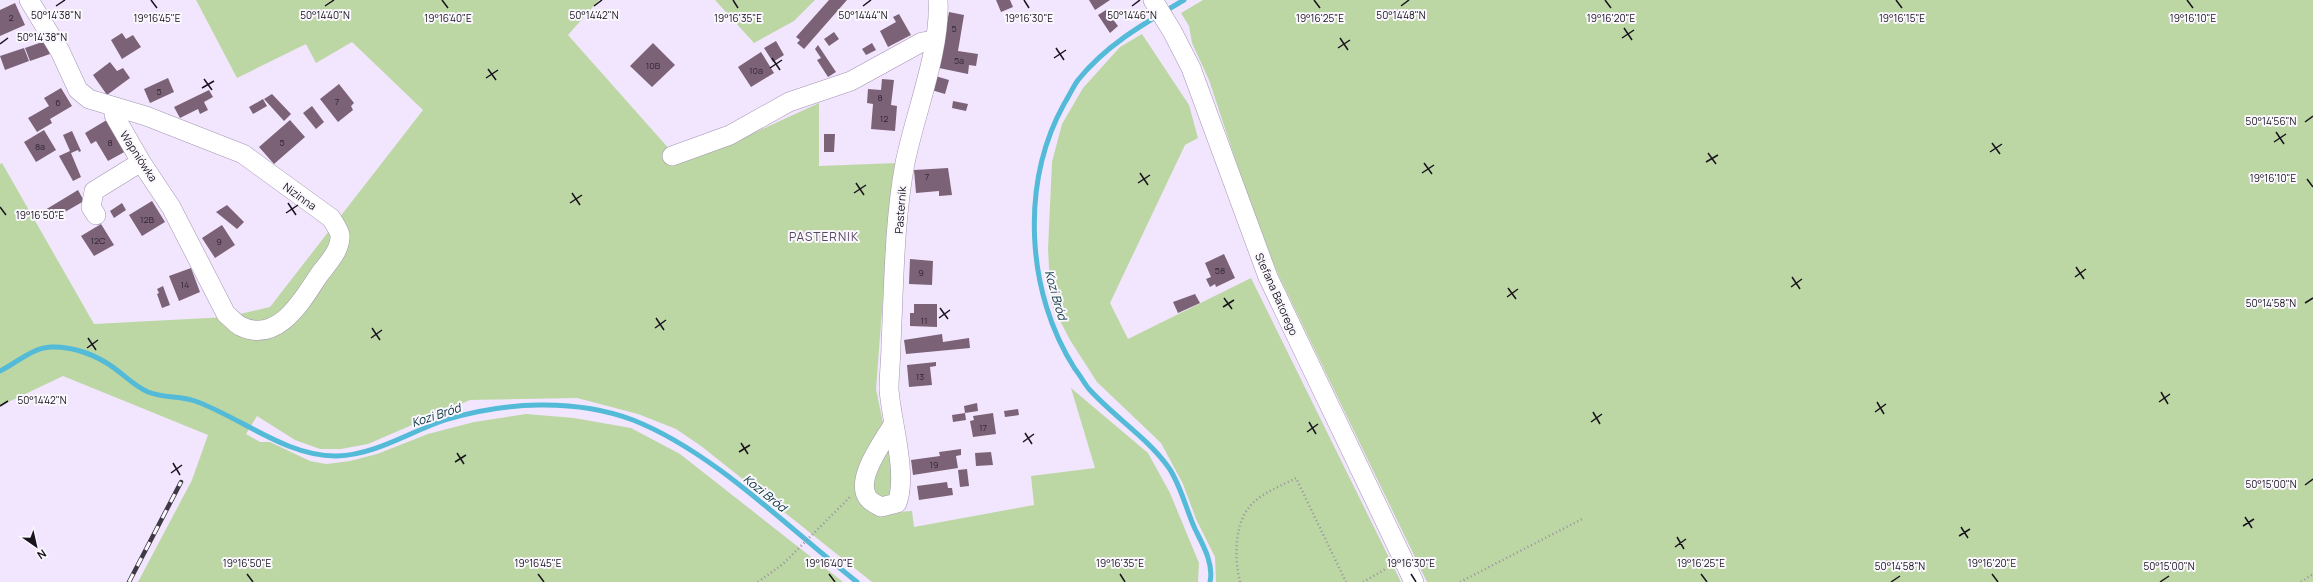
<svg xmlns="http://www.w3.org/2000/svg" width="2313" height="582" viewBox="0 0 2313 582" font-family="Manrope,sans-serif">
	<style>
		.green { fill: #bdd7a4 }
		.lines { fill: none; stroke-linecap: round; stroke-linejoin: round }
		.stream { stroke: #53bad8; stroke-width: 5 }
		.building { fill: #7c6277 }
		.minor-casing { stroke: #a394b1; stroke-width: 20 }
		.path { stroke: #998fa2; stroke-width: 2.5; stroke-dasharray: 1 3; stroke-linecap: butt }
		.minor { stroke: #fff; stroke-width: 19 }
		.rail-casing { stroke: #3f3846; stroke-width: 4.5 }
		.rail { stroke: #faf7fd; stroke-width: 3; stroke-dasharray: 9; stroke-linecap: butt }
		.ticks { fill: none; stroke: #19131e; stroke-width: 1.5 }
		.labels { text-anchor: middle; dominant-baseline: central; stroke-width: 4; stroke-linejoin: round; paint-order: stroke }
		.number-label { font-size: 9px; fill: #322734 }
		.street-label { font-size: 11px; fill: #19131e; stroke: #faf7fd }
		.neighbourhood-label { font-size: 12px; letter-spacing: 1px; fill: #564862; stroke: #faf7fd }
		.water-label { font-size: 12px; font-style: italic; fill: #00313e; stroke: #faf7fd }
		.ticks-label { font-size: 10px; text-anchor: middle; fill: #19131e; stroke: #faf7fd; stroke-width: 4; stroke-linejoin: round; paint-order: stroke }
	</style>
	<rect width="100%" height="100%" fill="#f2e5fe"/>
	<path class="green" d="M196 0H599L568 35 679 160 758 131 819 103V166L897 163 892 180 876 389 883 423 870 448 857 485 898 512 912 511 914 527 1034 505 1031 476 1095 468 1071 388 1148 453 1170 493 1199 563 1198 582H872L701 446 676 429 638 414 577 398 470 400 368 444 341 449H320L295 440 257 416 246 434 260 442H270L310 461 326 464 350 461 377 454 428 434 474 422 526 414 574 418 631 428 680 454 843 582H138L192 480 208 435 63 376 0 406V164L2 163 94 324 227 317 270 307 423 110 352 42 316 63 306 44 237 78Z
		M715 0H815L794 21 754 43Z
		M1203 0H2313V582H1427L1278 274 1251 207 1209 80 1192 43 1189 26 1181 13Z
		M1142 34 1189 105 1198 138 1185 145 1110 303 1128 339 1251 278 1401 582H1216L1215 557 1196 519 1183 484 1161 443 1097 382 1070 340 1051 303 1048 249 1052 162 1062 124 1083 88 1120 47Z
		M889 444 894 491 893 497 878 500 869 478Z"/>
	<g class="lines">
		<path class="stream" d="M1184 0C1145 23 1107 44 1078 80 1073 87 1069 96 1064 104 1020 184 1026 293 1075 369 1080 375 1084 383 1089 389 1114 417 1147 437 1169 468 1181 486 1186 509 1195 529 1203 545 1214 564 1210 582
			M0 371C17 363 31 348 51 347 69 346 90 353 105 362 121 371 132 385 148 392 163 398 180 396 195 401 240 417 287 457 337 456 375 455 409 432 445 420 503 402 575 398 633 420 714 452 788 528 857 582"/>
	</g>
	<path class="building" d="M829 0H847L804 49 797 43 800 40 796 37Z
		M996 0H1010L1013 7 1001 12Z
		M1089 0H1110L1095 10Z
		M15 3 25 25 0 36V10Z
		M1106 10 1118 26 1110 33 1098 15Z
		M949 12 964 15 958 51 978 54 976 66 969 65 968 74 939 68Z
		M899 14 911 35 888 47 880 31 896 22 893 17Z
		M834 32 839 39 829 46 824 39Z
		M122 33 126 39 133 35 141 47 122 59 111 40Z
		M45 41 50 54 30 61 25 48Z
		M776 41 784 55 773 62 764 48Z
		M653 43 675 65 652 87 630 66Z
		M872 43 876 50 866 55 862 49Z
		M818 45 836 72 828 77 817 60 821 58 815 49Z
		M24 48 29 61 5 70 0 56Z
		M761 52 774 73 751 87 738 67Z
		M110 62 117 71 123 68 130 78 107 95 93 75Z
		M932 75 949 80 945 94 928 89Z
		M168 78 174 92 150 103 144 89Z
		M882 79 894 80 891 105 897 106 895 131 871 129 873 104 867 103 868 89 881 90Z
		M339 84 354 103 351 106 353 110 338 122 320 99Z
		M61 88 72 106 50 119 52 123 37 132 28 118 49 106 44 98Z
		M209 90 213 97 204 102 208 110 200 114 198 109 180 118 174 107Z
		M272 94 291 114 284 121 264 99Z
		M263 99 267 106 253 114 249 107Z
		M953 101 968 104 966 111 952 108Z
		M312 106 324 122 316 129 303 113Z
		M110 118 128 150 108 161 96 141 91 144 85 133Z
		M290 120 305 137 274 164 259 147Z
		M44 130 56 150 36 162 24 142Z
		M72 131 81 151 79 152 78 150 71 153 81 177 73 181 59 156 70 151 63 135Z
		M824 134H835L834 152H824Z
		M948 168 952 195 939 196V191L916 193 914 170Z
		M78 190 84 201 51 220 45 210Z
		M152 201 165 222 142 236 129 215Z
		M122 203 126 210 114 218 110 211Z
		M227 205 244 222 237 229 216 212Z
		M101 224 114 245 94 256 81 236Z
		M222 225 235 245 215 258 202 238Z
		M1224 254 1235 278 1216 287 1215 284 1210 287 1206 279 1211 277 1205 263Z
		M910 259 933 261 932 285 909 284Z
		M191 268 200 292 179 301 169 276Z
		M163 286 170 305 162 308 157 294 159 293 157 289Z
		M1195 294 1200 303 1178 313 1173 302Z
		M914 304H937V327L910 326V313H914Z
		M942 334 943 342 969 338 970 348 906 354 904 340Z
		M936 362V366L930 367 932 385 909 387 907 365Z
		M977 403 978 411 965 413 964 406Z
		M1018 409 1019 415 1005 417 1004 411Z
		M965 413 966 420 953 422 952 415Z
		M993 413 996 434 973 437 970 421 974 420 973 416Z
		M961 449V455L956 456 958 468 913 475 911 460 940 456 939 452Z
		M991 452 993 465 976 466 975 453Z
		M967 469 969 486 960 487 958 470Z
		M947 482 948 488H952L953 495 919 500 917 486Z"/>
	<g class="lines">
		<g class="minor-casing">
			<path id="minor" d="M29 0 60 51 78 90 89 99 146 116 243 154 331 218C334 223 339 230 340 235 341 250 328 263 319 275 303 299 278 345 240 326 235 323 231 318 226 314L171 207 141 162 114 115 115 108
				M1153 0 1172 31 1191 68 1268 277 1414 582
				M672 156 730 135 789 102 851 81 922 42 934 40
				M96 215 91 207 94 191 141 162
				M894 423C884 441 854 479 868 498 870 501 877 505 881 507L897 503C908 474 891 421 889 389 889 374 891 359 891 344 894 284 894 222 905 163 915 113 941 50 938 0"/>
		</g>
		<path class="path" d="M758 582 783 564 850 497
			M1240 582C1234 557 1234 521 1253 503 1264 492 1283 485 1296 478L1346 582
			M1363 582 1389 567
			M1460 582 1584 518
			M2301 582 2313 574"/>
		<use href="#minor" class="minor"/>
		<g class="rail-casing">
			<path id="rail" d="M129 582 181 482"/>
		</g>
		<use href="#rail" class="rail"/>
	</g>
	<path class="ticks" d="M151 0 157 8M442 0 448 8M733 0 738 8M1024 0 1029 8M1314 0 1320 8M1605 0 1611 8M1896 0 1902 8M2187 0 2193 8M56 6 65 0M325 6 334 0M594 6 602 0M863 6 871 0M1132 6 1140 0M1401 6 1409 0M1624 28 1632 40M1340 38 1348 50M1622 38 1634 30M0 44 8 38M1056 48 1064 60M1338 48 1350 40M772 58 780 70M1054 58 1066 50M770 68 782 60M488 69 496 80M486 78 498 70M204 79 212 90M202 88 214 81M2305 122 2313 116M2276 132 2284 144M2274 142 2286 134M1992 143 2000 154M1990 152 2002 144M1708 153 1716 164M1706 162 1718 155M1424 163 1432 174M1140 173 1148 185M1422 173 1434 165M2307 179 2313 187M856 183 864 195M1138 183 1150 175M572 193 580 205M854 193 866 185M288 203 296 215M570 203 582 195M0 207 6 215M286 213 298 205M2076 267 2084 279M1792 277 1800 289M2075 277 2086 269M1791 287 1802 279M1508 288 1516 299M1507 297 1518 289M1224 298 1232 309M2305 303 2313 298M1223 307 1234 300M940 308 948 319M656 318 664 330M939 318 950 310M372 328 380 340M655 328 666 320M88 338 96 350M371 338 382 330M87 348 98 340M2161 392 2168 404M1877 402 1884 414M2159 402 2170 394M0 406 8 401M1593 412 1600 424M1875 412 1886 404M1309 422 1316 434M1591 422 1602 414M1307 432 1318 424M1025 433 1032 444M1023 442 1034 434M741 443 748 454M739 452 750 445M457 453 464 464M455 462 466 455M173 463 180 475M171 473 182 465M2305 485 2313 479M2245 517 2252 528M2243 526 2254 519M1961 527 1968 538M1959 536 1970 529M1677 537 1684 549M1675 547 1686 539M247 574 253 582M538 574 544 582M829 574 835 582M1120 574 1125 582M1411 574 1416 582M1701 574 1707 582M1992 574 1998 582M1891 582 1900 576M2160 582 2169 576"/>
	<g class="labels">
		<g class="number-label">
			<text x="11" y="17">2</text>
			<text x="954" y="28">5</text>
			<text x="959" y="60">5a</text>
			<text x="653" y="65">10B</text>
			<text x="756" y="70">10a</text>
			<text x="159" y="91">5</text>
			<text x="880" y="97">8</text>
			<text x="337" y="101">7</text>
			<text x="58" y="102">6</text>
			<text x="884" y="118">12</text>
			<text x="110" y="142">8</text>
			<text x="282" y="142">5</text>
			<text x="40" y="146">8a</text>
			<text x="927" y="176">7</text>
			<text x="147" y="219">12B</text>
			<text x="98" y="240">12C</text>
			<text x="219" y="241">9</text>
			<text x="1220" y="270">58</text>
			<text x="921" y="272">9</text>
			<text x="185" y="284">14</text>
			<text x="924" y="320">11</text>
			<text x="920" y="376">13</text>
			<text x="983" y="427">17</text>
			<text x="934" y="464">19</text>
		</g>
		<g class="street-label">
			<text transform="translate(139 156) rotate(57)">Wapniówka</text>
			<text transform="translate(300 196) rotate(36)">Nizinna</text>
			<text transform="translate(900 210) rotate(-86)">Pasternik</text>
			<text transform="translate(1277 294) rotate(66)">Stefana Batorego</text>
		</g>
		<g class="neighbourhood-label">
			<text x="824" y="236">PASTERNIK</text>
		</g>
		<g class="water-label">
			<text transform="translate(1056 295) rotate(74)">Kozi Bród</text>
			<text transform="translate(436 415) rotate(-18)">Kozi Bród</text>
			<text transform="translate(765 493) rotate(39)">Kozi Bród</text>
		</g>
	</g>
	<g class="ticks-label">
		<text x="1401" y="19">50°14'48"N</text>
		<text x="325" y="19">50°14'40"N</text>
		<text x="863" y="19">50°14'44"N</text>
		<text x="56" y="19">50°14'38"N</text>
		<text x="594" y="19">50°14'42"N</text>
		<text x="1132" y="19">50°14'46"N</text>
		<text x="2193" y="22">19°16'10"E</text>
		<text x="1029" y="22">19°16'30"E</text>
		<text x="1320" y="22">19°16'25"E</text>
		<text x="157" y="22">19°16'45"E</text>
		<text x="448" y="22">19°16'40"E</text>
		<text x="738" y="22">19°16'35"E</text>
		<text x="1611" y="22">19°16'20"E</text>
		<text x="1902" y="22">19°16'15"E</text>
		<text x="42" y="41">50°14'38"N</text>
		<text x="2271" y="125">50°14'56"N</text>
		<text x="2273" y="182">19°16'10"E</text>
		<text x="40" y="219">19°16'50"E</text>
		<text x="2271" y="307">50°14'58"N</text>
		<text x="42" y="404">50°14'42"N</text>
		<text x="2271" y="488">50°15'00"N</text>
		<text x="247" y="567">19°16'50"E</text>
		<text x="538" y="567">19°16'45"E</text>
		<text x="829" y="567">19°16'40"E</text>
		<text x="1120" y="567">19°16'35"E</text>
		<text x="1411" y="567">19°16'30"E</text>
		<text x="1701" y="567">19°16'25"E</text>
		<text x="1992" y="567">19°16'20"E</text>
		<text x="1900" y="570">50°14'58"N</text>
		<text x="2169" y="570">50°15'00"N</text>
	</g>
	<g transform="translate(36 546) rotate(146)" stroke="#faf7fd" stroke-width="3" paint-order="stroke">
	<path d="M0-3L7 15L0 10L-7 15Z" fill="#19131e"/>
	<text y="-6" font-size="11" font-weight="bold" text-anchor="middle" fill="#19131e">N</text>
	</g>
</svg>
